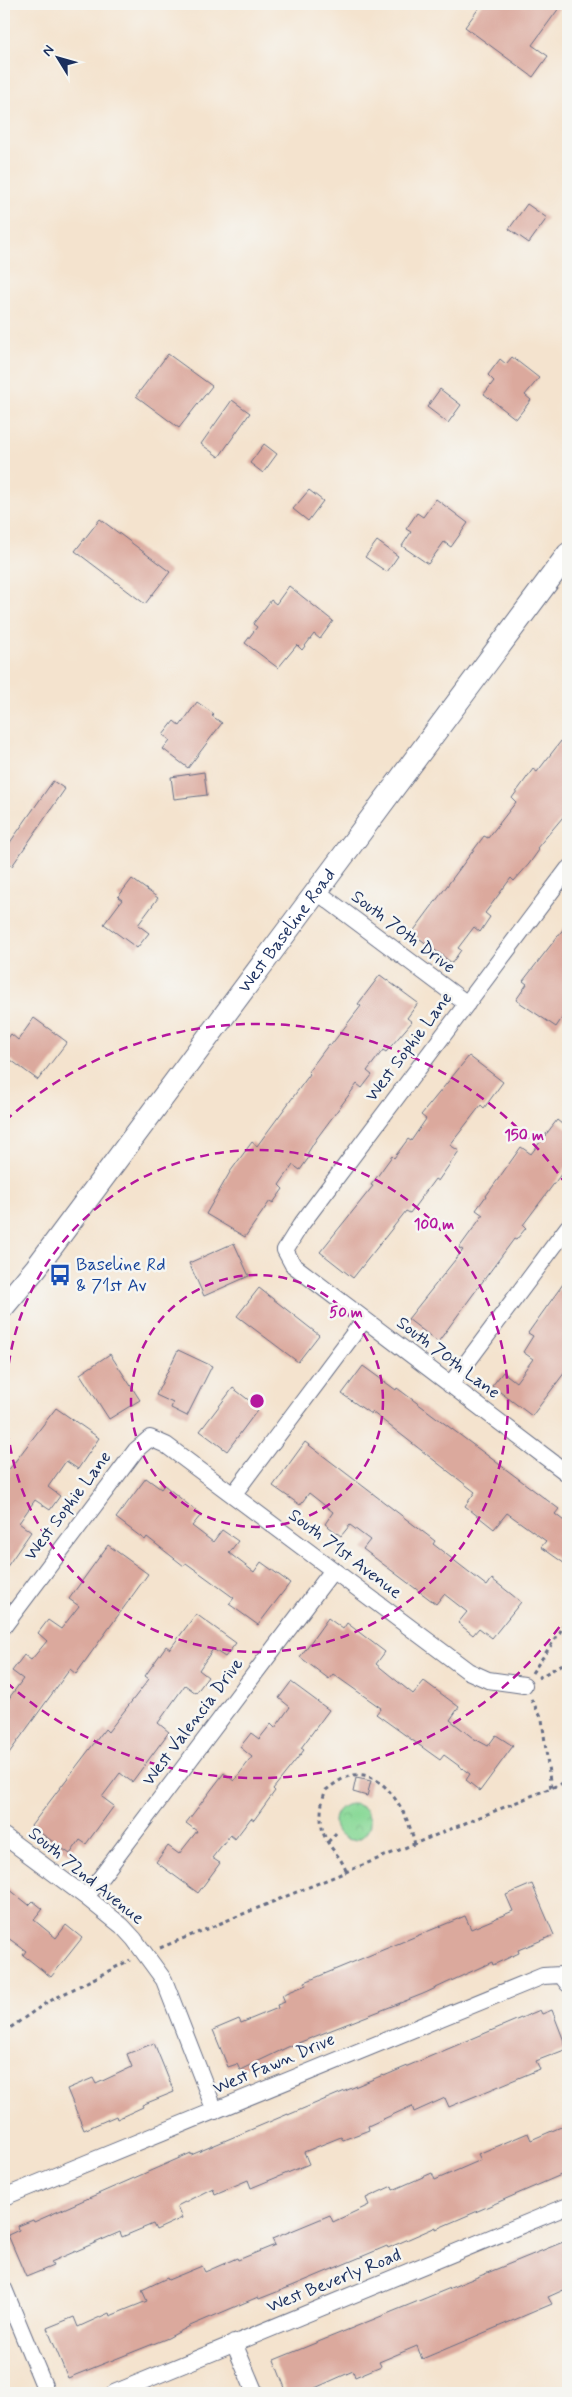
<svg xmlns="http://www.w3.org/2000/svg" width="572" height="2397" viewBox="0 0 572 2397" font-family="Mynerve,sans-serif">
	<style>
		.park { fill: url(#park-crowns); stroke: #52847b }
		.building { fill: #dba99d }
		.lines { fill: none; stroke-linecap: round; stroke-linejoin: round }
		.minor-casing { stroke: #676e85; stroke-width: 18 }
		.secondary-casing { stroke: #676e85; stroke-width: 24 }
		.path { stroke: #676e85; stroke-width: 3; stroke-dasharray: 4 4; stroke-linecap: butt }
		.minor { stroke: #fff; stroke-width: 16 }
		.secondary { stroke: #fff; stroke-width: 22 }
		.ring { fill: none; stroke: #b5179e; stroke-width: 2.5; stroke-dasharray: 9 6 }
		.labels { text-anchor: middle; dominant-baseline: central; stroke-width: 5; stroke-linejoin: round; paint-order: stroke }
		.street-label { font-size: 18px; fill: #1b2f5e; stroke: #f6f6f2 }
		.transit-label { font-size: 18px; fill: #164399; stroke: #f6f6f2; text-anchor: start }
		.centre { fill: #b5179e; stroke: #f6f6f2; stroke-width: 2.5 }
		.ring-label { font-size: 15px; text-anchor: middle; font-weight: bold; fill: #b5179e; stroke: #f6f6f2; stroke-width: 5; stroke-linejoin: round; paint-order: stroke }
	</style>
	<defs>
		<pattern id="park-crowns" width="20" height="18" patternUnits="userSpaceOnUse" patternTransform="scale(1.25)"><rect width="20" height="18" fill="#8ad998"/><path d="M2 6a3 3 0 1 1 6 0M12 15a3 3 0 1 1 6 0" fill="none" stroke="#76bb85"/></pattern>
	</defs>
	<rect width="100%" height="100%" fill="#f6f6f2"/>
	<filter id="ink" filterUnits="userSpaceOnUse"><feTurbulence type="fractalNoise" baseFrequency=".02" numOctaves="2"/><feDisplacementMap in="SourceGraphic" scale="10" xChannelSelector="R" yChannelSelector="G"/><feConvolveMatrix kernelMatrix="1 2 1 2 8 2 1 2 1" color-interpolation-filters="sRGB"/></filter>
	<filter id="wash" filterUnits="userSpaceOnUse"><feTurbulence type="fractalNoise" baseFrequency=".0096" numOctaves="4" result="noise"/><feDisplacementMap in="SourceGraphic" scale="20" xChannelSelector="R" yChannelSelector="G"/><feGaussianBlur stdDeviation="1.12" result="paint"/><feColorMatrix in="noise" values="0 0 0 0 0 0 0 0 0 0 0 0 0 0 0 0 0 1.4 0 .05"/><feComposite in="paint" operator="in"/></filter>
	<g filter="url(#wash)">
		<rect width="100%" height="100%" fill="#f4e3ce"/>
		<path class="park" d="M334 1822a18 18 0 1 1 36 0a18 18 0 1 1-36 0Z"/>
		<g id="blocks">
			<path class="building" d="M482 4H562L532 45 548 56 533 77 465 27Z
				M527 204 547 218 529 243 509 229Z
				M168 354 212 386 179 428 136 396Z
				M512 357 539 378 525 395 531 400 516 419 484 394 494 381 488 375 500 359 506 364Z
				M440 389 461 405 448 423 427 407Z
				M232 400 250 413 219 457 201 444Z
				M264 444 277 454 263 473 250 463Z
				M309 490 323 501 308 521 293 509Z
				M436 499 468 523 451 547 444 542 428 564 402 546 411 532 406 529 417 513 423 517Z
				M100 519 170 572 145 604 75 551Z
				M377 541 398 556 387 572 365 557Z
				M289 586 333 621 320 639 314 634 302 650 297 645 278 668 245 643 257 627 253 624 271 600 276 604Z
				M197 702 214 714 212 716 222 723 188 768 163 749 170 740 163 735 174 721 180 726Z
				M568 732V811L537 848 539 850 529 864 514 881 511 878 485 913 490 917 480 932 474 927 458 948 461 950 452 963 412 933 484 836 488 838 516 802 512 798 533 769 537 772Z
				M204 772 207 795 174 799 171 777Z
				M53 781 65 789 12 866 4 861V851Z
				M132 879 158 898 138 925 149 933 137 948 104 924 122 900 118 897Z
				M568 923V1009L556 1027 516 1000 527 984 523 981Z
				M380 975 418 1003 407 1018 412 1022 386 1052 383 1050 367 1071 372 1075 362 1088 357 1084 317 1138 307 1154 310 1156 300 1170 293 1165 279 1185 283 1189 273 1203 270 1201 245 1237 206 1214 230 1172 252 1142 257 1146 310 1074 308 1072 329 1044 331 1045 361 1006 358 1004Z
				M34 1018 67 1042 38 1080 4 1055V1044L11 1034 18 1040Z
				M469 1056 503 1082 484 1108 481 1105 450 1145 459 1151 438 1181 435 1179 410 1213 406 1211 353 1278 320 1252 373 1186 371 1185 392 1156 394 1158 408 1139 411 1141 426 1119 421 1115Z
				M557 1120 568 1129V1165L523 1225 526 1228 516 1240 514 1239 438 1342 408 1319 463 1250 459 1248 483 1215 476 1210 521 1147 531 1154Z
				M234 1243 249 1276 204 1296 189 1263Z
				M568 1277V1368L532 1416 492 1386 503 1372 516 1382 533 1359 523 1352 533 1336 528 1333Z
				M259 1288 319 1335 298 1362 237 1316Z
				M178 1350 212 1366 187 1416 171 1408 173 1403 156 1395Z
				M110 1354 140 1400 109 1419 80 1374Z
				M363 1366 396 1390 397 1388 559 1509 555 1514 568 1524V1566L541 1547 546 1541 507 1513 494 1529 465 1506 475 1492 372 1412 371 1414 342 1394Z
				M233 1388 259 1408 227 1451 200 1431Z
				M56 1408 99 1438 78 1469 66 1461 48 1487 60 1496 50 1510 35 1500 19 1523 31 1532 4 1571V1476Z
				M305 1442 435 1541 433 1544 487 1586 492 1579 521 1602 492 1638 479 1628 473 1635 458 1623 467 1612 444 1594 436 1604 363 1549 370 1540 350 1525 341 1536 325 1524 333 1512 309 1493 300 1505 273 1486Z
				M146 1478 161 1489 164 1485 201 1515 192 1526 213 1542 222 1530 238 1541 229 1553 254 1572 261 1562 290 1583 258 1625 229 1604 234 1598 186 1563 184 1566 147 1537 145 1540 116 1518Z
				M108 1545 148 1574 91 1653 76 1674 70 1669 4 1760V1705L23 1679 12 1671 24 1655 31 1660 47 1641 38 1633 48 1620 61 1629 79 1606 69 1599Z
				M196 1614 236 1643 225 1657 213 1649 199 1670 208 1677 196 1693 185 1685 158 1723 169 1732 132 1782 120 1773 102 1797 114 1806 86 1844 80 1840 70 1854 31 1826 105 1729 108 1732 149 1679 145 1676 166 1646 170 1649Z
				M328 1618 343 1629 347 1623 385 1652 376 1664 413 1694 424 1681 459 1707 450 1720 473 1738 488 1746 496 1735 513 1746 480 1791 466 1780 470 1774 444 1755 440 1760 376 1714 381 1708 333 1674 329 1679 300 1657Z
				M291 1682 329 1710 301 1748 304 1750 273 1789 275 1791 254 1820 251 1818 235 1839 230 1835 212 1858 220 1863 198 1893 156 1862 168 1846 179 1854 197 1831 186 1823 224 1773 234 1781 252 1757 240 1747 251 1733 259 1739 271 1724 275 1728 290 1707 279 1698Z
				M356 1778 371 1781 367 1796 353 1792Z
				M532 1884 554 1935 518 1950 519 1953 493 1965 492 1962 423 1994 288 2047 240 2070 237 2064 228 2067 213 2030 239 2019 241 2023 278 2008 277 2005 285 2002 282 1995 306 1985 305 1982 465 1916 471 1929 513 1911 506 1895Z
				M4 1885 29 1905 33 1901 43 1909 34 1920 56 1938 66 1925 82 1938 51 1977 23 1955 26 1951 4 1935Z
				M540 2010 542 2014 552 2010 567 2049 536 2061 540 2069 449 2107 445 2098 414 2112 412 2106 368 2126 369 2130 343 2140 341 2137 304 2152 309 2164 251 2188 248 2180 215 2194 213 2188 177 2206 182 2218 156 2230 153 2224 122 2237 120 2232 51 2262 53 2266 26 2277 8 2235 19 2230 18 2226 33 2220 34 2222 191 2153V2155L288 2114V2115L383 2075 384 2076Z
				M154 2043 174 2092 142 2105 143 2107 117 2119 116 2116 84 2130 67 2089 93 2078 96 2084 132 2067 127 2054Z
				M568 2124V2172L436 2229V2227L388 2248 387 2246 292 2286 259 2299 258 2297 190 2326 168 2338 68 2378 47 2328 74 2317 78 2327 109 2313 110 2316 147 2301 142 2290 167 2278 168 2280 202 2266 205 2272 237 2258 238 2260 275 2245 272 2239 330 2215 333 2222 369 2205 366 2198 392 2186 393 2190 432 2173 435 2180 481 2160 478 2154 528 2133 531 2140Z
				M568 2240V2288L548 2297 552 2304 422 2359 417 2346 379 2362 381 2366 355 2377 353 2371 315 2388 317 2393H287L274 2360Z"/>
		</g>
	</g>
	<g filter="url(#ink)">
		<use href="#blocks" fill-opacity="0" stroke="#676e85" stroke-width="1"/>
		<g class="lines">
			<g class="minor-casing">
				<path id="minor" d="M568 869 300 1226 285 1250 293 1265 568 1474
					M316 891 467 1004
					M450 1385 568 1227
					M233 1495 364 1320
					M4 1626 136 1450 150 1438 166 1445 468 1671 488 1680 524 1685
					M4 1836 86 1897 122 1926 134 1939 164 1980 215 2111
					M86 1897 333 1570
					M4 2197 543 1976 561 1975 568 1984
					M4 2289 47 2393
					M234 2343 255 2393
					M114 2393 568 2206"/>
			</g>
			<g class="secondary-casing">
				<g id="secondary">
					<path id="s1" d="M4 1306 36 1268 568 554"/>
				</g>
			</g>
			<path class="path" d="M532 1673 560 1632 568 1614
				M538 1678 568 1661
				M531 1699 542 1719 551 1789
				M328 1842 337 1832
				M346 1871C341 1856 330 1849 325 1837 319 1825 320 1802 326 1790 334 1784 343 1777 353 1775 387 1770 410 1819 415 1845
				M160 1948 568 1781
				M4 2032 46 2003 130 1960"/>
			<use href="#minor" class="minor"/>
			<use href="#secondary" class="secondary"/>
		</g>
	</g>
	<g class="ring">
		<circle cx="257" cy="1401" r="126"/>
		<circle cx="257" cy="1401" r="251"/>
		<path d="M568 1615A377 377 0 0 1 5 1681M5 1121A377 377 0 0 1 568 1187"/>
	</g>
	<defs>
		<g id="bus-bare" transform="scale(1.725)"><path d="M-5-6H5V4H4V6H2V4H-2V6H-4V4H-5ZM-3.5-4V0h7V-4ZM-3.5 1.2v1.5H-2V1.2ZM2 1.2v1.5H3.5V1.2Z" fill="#1a4fb4" stroke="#f6f6f2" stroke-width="2.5" paint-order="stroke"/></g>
	</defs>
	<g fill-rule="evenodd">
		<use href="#bus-bare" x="60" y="1275"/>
	</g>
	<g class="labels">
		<g class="street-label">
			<text stroke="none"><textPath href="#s1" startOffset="470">West Baseline Road</textPath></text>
			<text transform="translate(403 932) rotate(37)">South 70th Drive</text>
			<text transform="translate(409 1047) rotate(-53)">West Sophie Lane</text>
			<text transform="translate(448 1358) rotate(37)">South 70th Lane</text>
			<text transform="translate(68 1506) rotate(-53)">West Sophie Lane</text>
			<text transform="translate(345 1554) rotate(37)">South 71st Avenue</text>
			<text transform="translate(193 1722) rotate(-53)">West Valencia Drive</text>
			<text transform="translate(86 1876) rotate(39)">South 72nd Avenue</text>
			<text transform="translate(274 2064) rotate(-23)">West Fawn Drive</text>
			<text transform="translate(334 2281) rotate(-22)">West Beverly Road</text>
		</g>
		<g class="transit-label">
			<text x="76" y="1265">Baseline Rd<tspan x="76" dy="21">&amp; 71st Av</tspan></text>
		</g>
	</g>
	<circle cx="257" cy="1401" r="8" class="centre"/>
	<g class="ring-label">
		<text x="524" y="1140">150 m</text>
		<text x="434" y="1229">100 m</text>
		<text x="346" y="1317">50 m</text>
	</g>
	<rect width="572" height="2397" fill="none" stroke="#f6f6f2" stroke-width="20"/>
	<g transform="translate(58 58) rotate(307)" stroke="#f6f6f2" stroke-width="4" paint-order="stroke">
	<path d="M0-4L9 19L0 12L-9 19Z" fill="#1b2f5e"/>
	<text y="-8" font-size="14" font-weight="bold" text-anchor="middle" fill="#1b2f5e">N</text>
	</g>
</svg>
